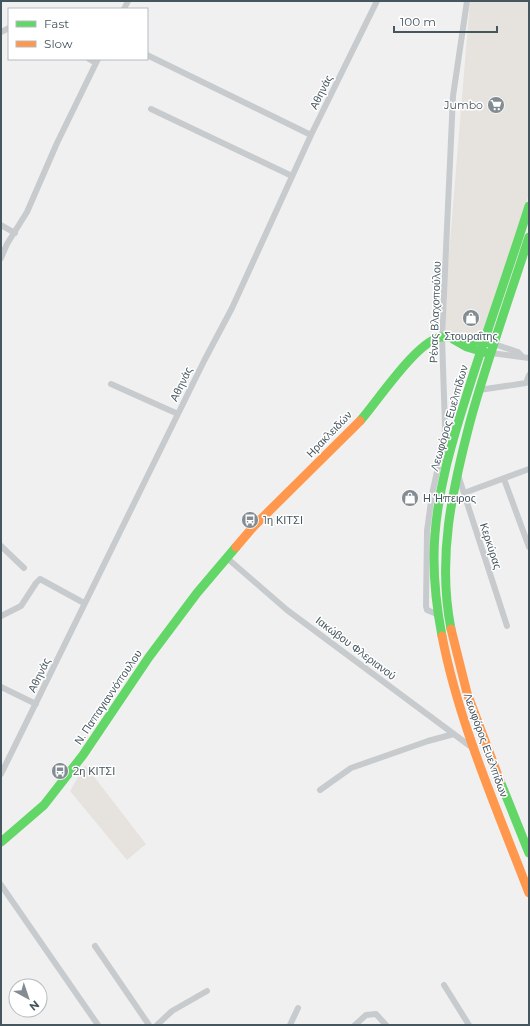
<svg xmlns="http://www.w3.org/2000/svg" width="530" height="1026" viewBox="0 0 530 1026" font-family="Montserrat,sans-serif">
	<style>
		.commercial { fill: #e6e2de }
		.lines { fill: none; stroke-linecap: round; stroke-linejoin: round }
		.street { stroke: #c7cbcd; stroke-width: 6 }
		.fast { stroke: #63d668; stroke-width: 9 }
		.slow { stroke: #ff974d; stroke-width: 9 }
		.labels { text-anchor: middle; dominant-baseline: central; stroke-width: 3; stroke-linejoin: round; paint-order: stroke }
		.street-label { font-size: 11px; fill: #46565f; stroke: #fff }
		.poi-label { font-size: 11px; fill: #46565f; stroke: #fff; text-anchor: start }
	</style>
	<rect width="100%" height="100%" fill="#f1f0f0"/>
	<path class="commercial" d="M470 1H529V194L485 339 442 337Z
		M85 765 146 844 127 860 70 791Z"/>
	<g class="lines">
		<path class="street" d="M124 9 128 1
			M1 32 9 28
			M147 55 311 135
			M89 59 96 63
			M151 109 292 176
			M1 225 15 233
			M1 258 7 244 27 212 57 143 98 59
			M494 344 518 352 522 356
			M491 353 529 358
			M111 384 178 414
			M479 390 526 383 529 375
			M458 475 507 626
			M504 479 529 547
			M464 493 529 469
			M1 546 24 568
			M227 558 287 610 474 749
			M439 615 427 610 426 606 427 531 432 494 444 441 445 427 442 337 453 96 467 1
			M1 616 21 606 36 583 40 579 84 603
			M1 687 36 704
			M1 774 204 361 232 308 311 135 377 1
			M320 790 351 768 428 741 454 734
			M1 885 98 1025
			M95 946 149 1025
			M444 985 469 1025
			M157 1025 172 1011 207 991
			M290 1025 298 1008
			M355 1025 366 1015 376 1014 386 1025"/>
		<path class="fast" d="M453 339 467 347 487 353
			M360 421C377 402 418 339 442 337 458 336 476 341 491 343
			M451 629C437 558 452 491 470 422 487 360 509 299 529 237
			M442 636C437 610 434 584 434 558 434 496 454 434 473 375 491 319 511 263 529 206
			M500 781 529 853
			M1 842 44 805 83 755 149 657 197 593 236 547"/>
		<path class="slow" d="M236 547 254 526 360 421
			M451 629 467 693 500 781
			M442 636C459 724 497 809 529 893"/>
	</g>
	<defs>
		<g id="supermarket-disc" transform="scale(0.9)"><circle r="9.5" fill="#828c92" stroke="#fff"/><path d="M-6-5.5h2.5l.6 2H6L4.5 2H-2.5L-4.4-4H-6ZM-1.5 3.2a1.3 1.3 0 1 0 .1 0ZM3 3.2a1.3 1.3 0 1 0 .1 0Z" fill="#fff"/></g>
		<g id="shop-disc" transform="scale(0.9)"><circle r="9.5" fill="#828c92" stroke="#fff"/><path d="M-5-2.5h2.3a2.7 3.5 0 0 1 5.4 0H5L5.5 6h-11ZM-1.5-2.5h3a1.5 2.3 0 0 0-3 0Z" fill="#fff"/></g>
		<g id="bus-disc" transform="scale(0.9)"><circle r="9.5" fill="#828c92" stroke="#fff"/><path d="M-5-6H5V4H4V6H2V4H-2V6H-4V4H-5ZM-3.5-4V0h7V-4ZM-3.5 1.2v1.5H-2V1.2ZM2 1.2v1.5H3.5V1.2Z" fill="#fff"/></g>
	</defs>
	<g fill-rule="evenodd">
		<use href="#supermarket-disc" x="496" y="105"/>
		<use href="#shop-disc" x="471" y="318"/>
		<use href="#shop-disc" x="410" y="498"/>
		<use href="#bus-disc" x="250" y="520"/>
		<use href="#bus-disc" x="60" y="771"/>
	</g>
	<g class="labels">
		<g class="street-label">
			<text transform="translate(321 92) rotate(-63)">Αθηνάς</text>
			<text transform="translate(435 312) rotate(-88)">Ρένας Βλαχοπούλου</text>
			<text transform="translate(181 384) rotate(-64)">Αθηνάς</text>
			<text transform="translate(449 418) rotate(-74)">Λεωφόρος Ευελπίδων</text>
			<text transform="translate(329 434) rotate(-46)">Ηρακλειδών</text>
			<text transform="translate(491 546) rotate(72)">Κερκύρας</text>
			<text transform="translate(356 648) rotate(37)">Ιακώβου Φλεριανού</text>
			<text transform="translate(39 675) rotate(-64)">Αθηνάς</text>
			<text transform="translate(108 697) rotate(-56)">Ν. Παπαγιαννόπουλου</text>
			<text transform="translate(486 745) rotate(70)">Λεωφόρος Ευελπίδων</text>
		</g>
		<g class="poi-label">
			<text x="483" y="105" text-anchor="end">Jumbo</text>
			<text x="471" y="336" text-anchor="middle">Στουραΐτης</text>
			<text x="423" y="498">Η Ήπειρος</text>
			<text x="263" y="520">1η ΚΙΤΣΙ</text>
			<text x="73" y="771">2η ΚΙΤΣΙ</text>
		</g>
	</g>
	<rect width="530" height="1026" fill="none" stroke="#46565f" stroke-width="4"/>
	<rect x="8" y="8" width="140" height="52" fill="#ffffff" stroke="#b5bbbf"/>
	<rect x="16" y="21" width="20" height="6" fill="#63d668" stroke="#b5bbbf"/>
	<text x="44" y="28" font-size="12" fill="#46565f">Fast</text>
	<rect x="16" y="41" width="20" height="6" fill="#ff974d" stroke="#b5bbbf"/>
	<text x="44" y="48" font-size="12" fill="#46565f">Slow</text>
	<g transform="translate(28 998) rotate(140)"><circle r="19" fill="#ffffff" stroke="#b5bbbf"/>
	<path d="M0-3L7 15L0 10L-7 15Z" fill="#828c92"/>
	<text y="-6" font-size="11" font-weight="bold" text-anchor="middle" fill="#46565f">N</text>
	</g>
	<path d="M394 26v6h103v-6" fill="none" stroke="#46565f" stroke-width="2"/>
	<text x="400" y="26" font-size="12" fill="#46565f" stroke="#ffffff" stroke-width="3" paint-order="stroke">100 m</text>
</svg>
